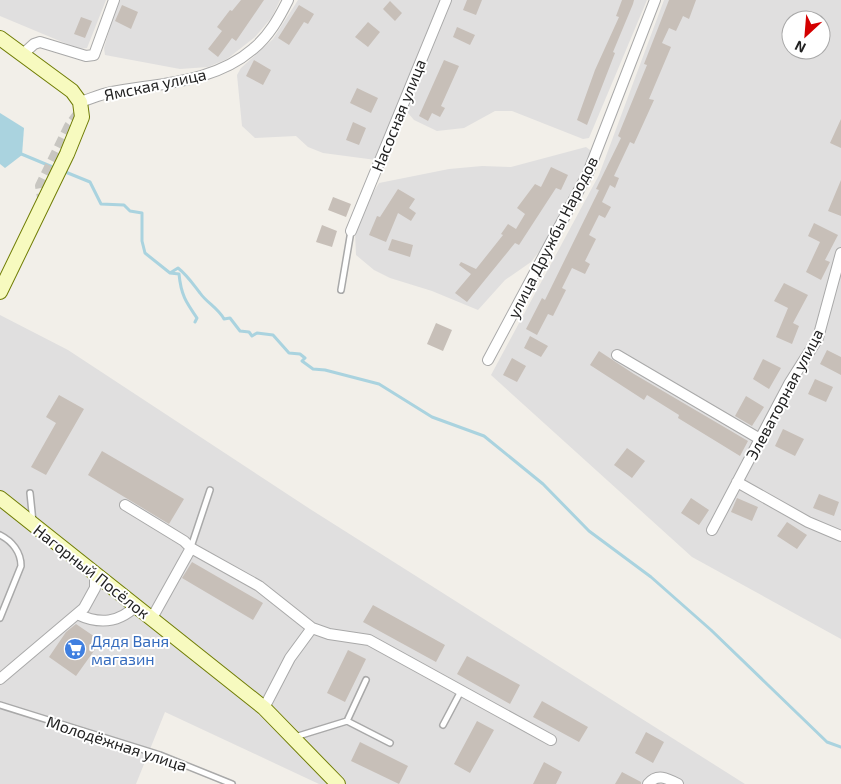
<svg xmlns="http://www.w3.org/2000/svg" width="841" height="784" viewBox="0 0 841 784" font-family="'Exo 2',sans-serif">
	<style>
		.residential { fill: #e0dfdf; fill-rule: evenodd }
		.water { fill: #aad3df }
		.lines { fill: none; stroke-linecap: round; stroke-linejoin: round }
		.stream { stroke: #aad3df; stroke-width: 3 }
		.building { fill: #c7bfb8 }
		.street-tunnel { stroke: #c8c6c1; stroke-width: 10; stroke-dasharray: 10 5; stroke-linecap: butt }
		.lane-casing { stroke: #a9a9a9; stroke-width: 8 }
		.street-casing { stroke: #a9a9a9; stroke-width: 12 }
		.secondary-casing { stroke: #707d05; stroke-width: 16 }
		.lane { stroke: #fff; stroke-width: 5 }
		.street { stroke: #fff; stroke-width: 10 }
		.secondary { stroke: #f7fabf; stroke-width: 14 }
		.labels { text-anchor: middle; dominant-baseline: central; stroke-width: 4; stroke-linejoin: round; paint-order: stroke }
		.street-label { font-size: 16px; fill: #222; stroke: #fff }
		.shop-label { font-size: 16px; fill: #366cbe; stroke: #fff; text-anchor: start }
	</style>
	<rect width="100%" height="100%" fill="#f2efe9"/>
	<path class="residential" d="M0 0H106L87 48 79 49 0 16Z
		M118 0H280L272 17 255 37 227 59 208 67 180 69 105 55 104 48Z
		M298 0H441L376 160 323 153 308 147 296 136 255 138 242 126 237 75 241 68 273 39Z
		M451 0H647L589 138 583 139 512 111H495L464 128 437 131 414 120 408 113 407 104Z
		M664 0H841V639L692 557 491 375 599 175ZM791 20H821V50H791Z
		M586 147 590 150V155L545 244 531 262 505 280 478 310 432 291 390 278 374 270 356 255 355 232 368 201 379 183 449 169 482 166 511 167Z
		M0 315 68 350 310 509 745 784H319L165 712 136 784H0Z"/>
	<path class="water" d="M0 113 24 128 22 155 5 168 0 164Z"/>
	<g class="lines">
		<path class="stream" d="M19 153 55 168
			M63 171 90 182 101 204 124 205 130 211 142 213V241L145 253 170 273 178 268C187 275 193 284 200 293 207 303 218 308 224 319L230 318 240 331 249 332 252 336 257 333 273 335 289 353 300 354 305 358 302 361 313 369 325 370 379 384 432 417 484 436 543 484 589 531 651 577 711 630 827 742 841 747
			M170 273 179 274C181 295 186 302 197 318L195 322"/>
	</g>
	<path class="building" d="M241 0H264L236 41 232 38 218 57 208 49 222 31 217 27 230 10 232 11Z
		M467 0H482L476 15 463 10Z
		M622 0H634L633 4 613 52 615 53 587 125 577 120 595 70 619 17 616 16Z
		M669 0H696L689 19 683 16 676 31 669 28 662 43 671 47 649 99 654 100 634 144 630 142 614 176 619 178 615 188 610 185 602 202 611 207 605 218 599 215 589 235 596 239 585 261 590 264 585 274 572 268 562 288 566 290 553 316 548 314 537 335 526 329 542 298 545 300 599 190 596 189 621 138 618 136 647 65 644 64Z
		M390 1 402 13 395 21 383 9Z
		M122 5 138 12 131 29 115 21Z
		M299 5 314 14 308 24 304 22 289 45 278 38Z
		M81 17 92 21 85 38 74 34Z
		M368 22 380 32 368 47 355 37Z
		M457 27 475 35 470 45 453 37Z
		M254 60 271 70 263 85 246 76Z
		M444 60 459 66 441 106 445 108 440 117 432 113 428 121 419 116Z
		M357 88 378 98 371 113 350 103Z
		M841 119V148L830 143Z
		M353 122 366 128 359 145 346 140Z
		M551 167 568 175 561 190 556 188 519 245 515 243 467 302 455 293 471 274 459 265 461 262 476 269 503 235 501 234 508 224 516 229 525 214 517 208 535 184 541 187Z
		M841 180V216L828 211Z
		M398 189 415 199 409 208 416 213 411 221 398 213 386 242 369 235 377 216 380 217Z
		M333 197 351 204 346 217 328 210Z
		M814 223 838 235 825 260 830 262 821 280 806 272 820 242 808 236Z
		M322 225 337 231 332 247 316 242Z
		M392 239 413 245 410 257 388 250Z
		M784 283 808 295 793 323 799 326 792 344 776 337 788 308 774 301Z
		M436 323 452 330 443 351 427 344Z
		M530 336 548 346 541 357 524 348Z
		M827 350 841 357V375L820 364Z
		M599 351 634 374 748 441 740 456 678 418 679 415 647 395 644 400 590 365Z
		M512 358 526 366 517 382 503 375Z
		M763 359 781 368 769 389 753 379Z
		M815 379 833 387 826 402 808 394Z
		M59 395 84 409 46 475 31 467 56 423 46 417Z
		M746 396 764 407 752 426 735 416Z
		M783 429 804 439 795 456 775 446Z
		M627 448 645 461 632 478 614 465Z
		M102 451 184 499 169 524 88 475Z
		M819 494 839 502 834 516 813 508Z
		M691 498 709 510 699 525 681 513Z
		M737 498 758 507 752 521 731 512Z
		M787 522 807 535 797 549 777 536Z
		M192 562 263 603 253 620 182 578Z
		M373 605 445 645 436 662 363 622Z
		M76 624 101 641 76 676 49 657 66 632Z
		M348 650 366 659 345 702 327 693Z
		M467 656 520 685 510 704 457 674Z
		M542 701 588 727 579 742 533 717Z
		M477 721 494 730 470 773 454 764Z
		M646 732 664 742 653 763 635 753Z
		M360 742 408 766 399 784 351 761Z
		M544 762 562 772 556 784H533Z
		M622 772 641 782V784H615Z"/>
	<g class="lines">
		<path class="street-tunnel" d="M43 203 40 186 69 126 81 110"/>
		<g class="lane-casing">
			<path id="lane" d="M341 290 351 231
				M30 493 33 522
				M0 535C12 541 21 552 21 566L0 618
				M191 547 210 490
				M0 705 160 755 232 784
				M347 721 366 680
				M443 725 461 691
				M295 737 347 721 390 743"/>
		</g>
		<g class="street-casing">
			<path id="street" d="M23 54 34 44 40 42 86 56 94 55 114 0
				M80 102C90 99 101 94 112 92 160 83 214 83 253 49 269 36 279 18 288 0
				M351 231 446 0
				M617 355 760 439
				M488 360 588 173 655 0
				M737 482 808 522 841 536
				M125 505 184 541 191 548 152 618
				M712 530 789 384 818 338 841 253
				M191 548 259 586 312 628 329 634 369 640 551 740
				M77 614C100 625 119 623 137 605
				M0 679 84 608 95 588V574
				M264 708 290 658 312 628
				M648 784C657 773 667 778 678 784"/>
		</g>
		<g class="secondary-casing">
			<path id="secondary" d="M0 38 72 91 80 102 82 117 67 154 0 292
				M0 498 264 708 338 784"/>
		</g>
		<use href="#lane" class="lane"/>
		<use href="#street" class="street"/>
		<use href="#secondary" class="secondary"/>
	</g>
	<defs>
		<g id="supermarket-disc" transform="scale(1.125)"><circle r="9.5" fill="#3f7fe0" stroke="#fff"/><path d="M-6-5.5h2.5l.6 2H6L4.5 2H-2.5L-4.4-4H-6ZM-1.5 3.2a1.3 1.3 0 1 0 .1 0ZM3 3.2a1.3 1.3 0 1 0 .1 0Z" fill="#fff"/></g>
	</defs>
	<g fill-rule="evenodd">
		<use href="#supermarket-disc" x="75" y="649"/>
	</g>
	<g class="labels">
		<g class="street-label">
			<text transform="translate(155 84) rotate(-12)">Ямская улица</text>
			<text transform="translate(398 115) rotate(-68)">Насосная улица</text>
			<text transform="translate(552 237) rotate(-63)">улица Дружбы Народов</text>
			<text transform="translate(784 394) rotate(-62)">Элеваторная улица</text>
			<text transform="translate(92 571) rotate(38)">Нагорный Посёлок</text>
			<text transform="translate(117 743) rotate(18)">Молодёжная улица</text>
		</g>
		<g class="shop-label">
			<text x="91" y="640">Дядя Ваня<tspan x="91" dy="18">магазин</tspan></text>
		</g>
	</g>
	<g transform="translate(806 35) rotate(206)"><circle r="24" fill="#ffffff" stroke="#a7a7a7"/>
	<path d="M0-4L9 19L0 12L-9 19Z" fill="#d40000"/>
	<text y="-8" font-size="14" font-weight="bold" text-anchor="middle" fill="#222222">N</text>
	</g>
</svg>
